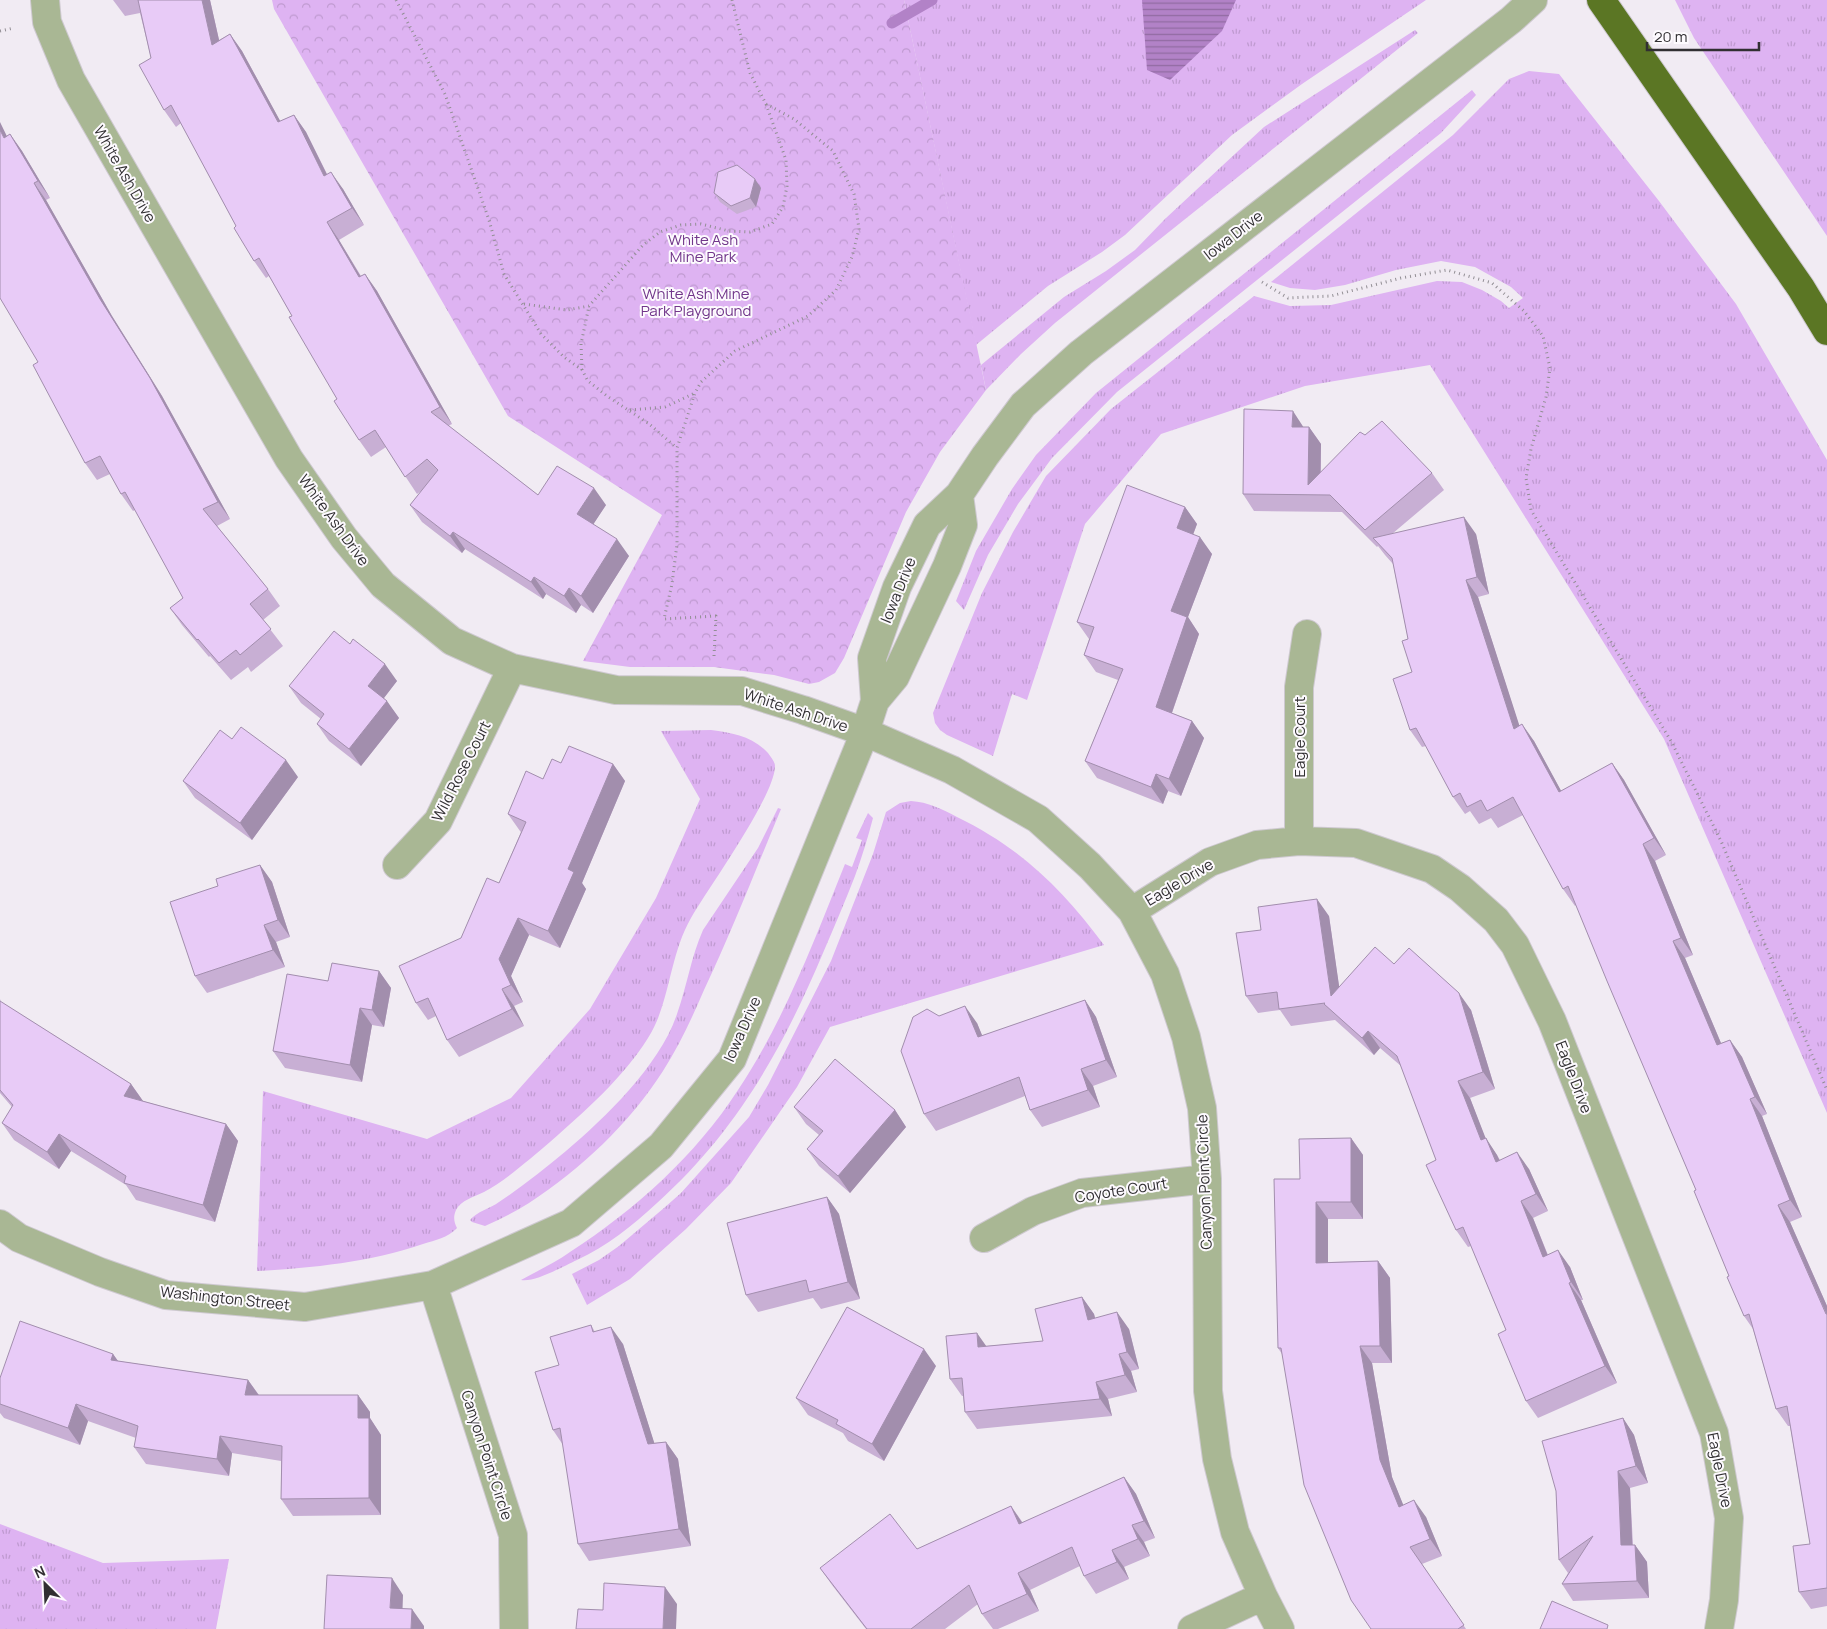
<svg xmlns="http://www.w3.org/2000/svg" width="1827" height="1629" viewBox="0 0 1827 1629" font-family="Manrope,sans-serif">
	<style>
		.grass { fill: url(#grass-tufts) }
		.park { fill: url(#park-crowns) }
		.water { fill: url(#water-rules) }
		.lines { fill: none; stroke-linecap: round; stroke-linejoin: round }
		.stream { stroke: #b282c7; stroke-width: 11 }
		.minor-casing { stroke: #cec9d0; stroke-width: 30 }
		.highway-casing { stroke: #cec9d0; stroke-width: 30 }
		.path { stroke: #928e94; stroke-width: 3; stroke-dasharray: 1 4; stroke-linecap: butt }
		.minor { stroke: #a9b794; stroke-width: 28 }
		.highway { stroke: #5b7624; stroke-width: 28 }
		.wall { fill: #c8afd4 }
		.shaded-wall { fill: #a28ead }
		.building { fill: #e8cbf7; stroke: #a28ead }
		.labels { text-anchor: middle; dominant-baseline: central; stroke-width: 4; stroke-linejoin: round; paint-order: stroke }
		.street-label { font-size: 15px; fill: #312f32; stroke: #fdfafe }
		.park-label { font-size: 15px; fill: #71368a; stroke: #fdfafe }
	</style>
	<defs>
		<pattern id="grass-tufts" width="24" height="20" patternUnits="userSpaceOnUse" patternTransform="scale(1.25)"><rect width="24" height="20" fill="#deb3f2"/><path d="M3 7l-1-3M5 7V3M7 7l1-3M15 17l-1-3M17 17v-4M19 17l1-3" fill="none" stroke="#bf9ad0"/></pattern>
		<pattern id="park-crowns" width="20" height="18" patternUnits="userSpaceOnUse" patternTransform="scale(1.25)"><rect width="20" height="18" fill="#deb3f2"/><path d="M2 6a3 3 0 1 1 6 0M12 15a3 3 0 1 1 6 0" fill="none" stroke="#bf9ad0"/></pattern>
		<pattern id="water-rules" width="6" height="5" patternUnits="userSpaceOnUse" patternTransform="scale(1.25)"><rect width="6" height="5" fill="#b282c7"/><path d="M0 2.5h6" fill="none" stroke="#916ba2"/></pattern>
	</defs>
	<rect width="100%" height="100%" fill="#f1ebf3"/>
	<path class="grass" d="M904 0H1426L1302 84 1232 135 1125 235 1102 252 1048 286 976 345Z
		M1675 0H1827V236L1694 38Z
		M1415 30 1418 33 1055 323 1021 354 986 390 981 365 1064 297 1106 271 1135 250 1166 218 1264 127Z
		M1529 71 1559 74 1659 201 1736 304 1827 460V1113L1664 739 1430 365 1305 386 1161 434 1085 524 1027 700 1012 694 993 756 947 735 940 730 935 723 933 713 982 593 1013 532 1046 476 1111 409 1254 296 1290 306 1331 305 1437 281 1462 282 1482 290 1501 301 1509 308 1523 298 1511 287 1475 267 1441 261 1396 270 1345 285 1315 290 1290 288 1271 282 1453 135 1509 79Z
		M1472 90 1476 95 1441 133 1117 392 1052 458 1018 504 988 555 964 610 956 601 976 551 1012 489 1036 455 1096 393Z
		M711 730C733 733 752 736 768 753 771 757 775 762 775 766 775 796 709 887 691 918 669 956 670 1004 648 1038 623 1078 585 1111 550 1142 531 1158 505 1181 484 1192 474 1197 461 1200 456 1210 453 1217 454 1222 457 1228 447 1238 436 1240 423 1244 370 1262 313 1268 257 1271L263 1091 427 1139 511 1098 590 1009 656 898 700 799 661 731Z
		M911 801C928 802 942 809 957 817 1021 848 1062 889 1104 945L830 1027 797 1087 731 1183 686 1229 630 1279 587 1305 572 1274 599 1260 619 1246 664 1208 681 1193 749 1117 768 1085 831 961 873 854 886 812 900 803Z
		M778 808 781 809C756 869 732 931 704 990 692 1018 679 1046 663 1071 629 1124 581 1169 529 1203 515 1212 500 1219 485 1226L472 1222 470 1220C476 1212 491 1208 499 1202 522 1187 544 1169 566 1151 606 1117 660 1065 677 1014 687 986 691 957 703 930L758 848Z
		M868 813 873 818C868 837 862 857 855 876 845 902 834 927 823 953 782 1050 736 1132 657 1203 632 1226 607 1246 577 1260 564 1266 534 1283 521 1280 537 1271 555 1263 570 1252 635 1210 696 1155 738 1090 784 1021 814 941 845 864L852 867 862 840 856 838Z
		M0 1524 103 1563 229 1559 216 1629H0Z"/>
	<path class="park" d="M272 0H904L986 390 940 452 906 512 844 658 835 673 819 682 809 684 774 675 714 667H630L583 661 662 515 508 416 274 9Z"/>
	<path class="water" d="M1142 0H1236L1222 31 1170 80 1147 70Z"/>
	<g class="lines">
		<path class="stream" d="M892 23 932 0"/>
		<g class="minor-casing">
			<path id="minor" d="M45 0 47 22 71 80 289 459 344 538 383 585 452 641 512 668 616 690 742 691 803 710 865 732 952 770 1038 819 1090 866 1132 911 1165 974 1186 1037 1202 1108 1207 1179 1208 1391 1217 1459 1235 1532 1263 1596 1280 1629
				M875 701 895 677 947 566 963 525 959 495
				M1299 841V687L1307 634
				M397 865 438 821 512 668
				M1132 911 1210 862 1257 845 1299 841 1356 843 1432 869 1460 888 1496 920 1515 945 1552 1021 1714 1433 1729 1518 1724 1600 1719 1629
				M0 1224 19 1238 100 1272 166 1295 305 1307 433 1285 571 1223 661 1146 732 1059 865 732 875 701 872 658 897 587 927 525 959 495 985 456 1023 405 1081 353 1511 20 1533 0
				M984 1238 1033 1211 1082 1193 1207 1179
				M433 1285 513 1535 514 1629
				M1192 1629 1263 1596"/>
		</g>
		<g class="highway-casing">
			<path id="highway" d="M1601 0 1801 288 1827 331"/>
		</g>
		<path class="path" d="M396 0 445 94 489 220 504 274 541 334 564 357 582 370 588 381 607 396 648 423 677 448
			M0 31 14 28
			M1262 282 1288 298 1331 296 1401 278 1447 270 1492 283 1524 311 1543 336 1550 368 1546 397 1531 449 1526 478 1531 510 1671 741 1721 841 1827 1090
			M524 304 567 310 589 306 643 245 660 232 681 225 701 224 729 231 750 232 772 224 783 207 787 186 786 160 766 104
			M582 370 581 344 589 306
			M630 410 665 407 695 393
			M714 656 716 616 664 619 672 584 677 544V448L695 393 701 382 735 351 808 316 836 290 852 257 859 229 854 194 833 151 794 119 766 104 750 73 732 0"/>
		<use href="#minor" class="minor"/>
		<use href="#highway" class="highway"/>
	</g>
	<path class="wall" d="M113 0H210L219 40 230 34 242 51 280 121 294 115 306 132 327 174 343 189 364 225 339 240 361 276 365 274 377 291 452 424 448 426 538 495 606 505 593 524 629 556 593 613 581 605 576 613 546 594 543 599 465 549 462 553 422 522 410 505 421 491 417 494 386 447 371 457 359 440 337 399 292 316 269 276 266 278 254 261 236 226 181 123 176 127 164 110 151 58 140 13 125 16Z
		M10 134 22 151 50 198 46 200 112 316 162 396 230 519 217 526 268 589 280 606 263 620 283 646 251 672 248 667 231 680 210 656 209 657 182 625 170 608 183 598 135 510 133 511 121 494 110 474 97 480 85 463 38 362 7 136Z
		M761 188 756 207 737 214 720 202 714 193Z
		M1304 427H1309L1321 444V472L1365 435 1432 473 1444 490 1392 534H1476L1489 594 1478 597 1519 726 1534 741 1561 791 1612 763 1624 780 1666 855 1655 861 1693 955 1685 958 1721 1043 1730 1040 1742 1057 1767 1114 1762 1116 1802 1217 1790 1222 1827 1306V1606L1811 1609 1799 1592 1810 1544 1790 1426H1788L1776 1409 1753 1329 1744 1316 1696 1190 1576 905 1575 906 1563 889 1523 815 1498 828 1491 818 1479 824 1470 811 1465 814 1453 797 1426 746 1422 747 1410 730 1412 672 1408 639 1393 564 1385 555 1378 546 1377 547 1342 512 1254 511 1243 494Z
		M1185 507 1197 524 1193 535 1212 554 1188 617 1199 634 1172 713 1192 721 1204 738 1181 796 1168 791 1163 804 1097 778 1085 761 1118 680 1096 672 1084 655 1089 639 1077 622Z
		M350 644 397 681 384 698 399 718 361 766 329 741 317 724 321 719 301 703 289 686Z
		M561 763 613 764 625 781 582 883 586 889 560 948 529 935 511 976 523 1002 514 1006 524 1026 459 1057 447 1040 436 1016 428 1020 416 1003 499 883 521 832 520 831 508 814 543 779Z
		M298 777 252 840 195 798 183 781Z
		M260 865 272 882 290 937 276 942 285 967 207 993 195 976 218 886Z
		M1329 916 1339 987 1394 964 1471 1010 1495 1089 1470 1098 1485 1138 1497 1155 1500 1160 1529 1169 1548 1211 1533 1218 1548 1255 1570 1267 1583 1300H1581L1617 1383 1538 1418 1526 1401 1506 1330 1471 1246 1468 1247 1456 1230 1436 1160 1401 1066 1380 1048 1374 1055 1335 1020 1291 1026 1280 1010 1258 1013 1246 996 1261 930Z
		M379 971 391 988 384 1027 372 1025 362 1082 285 1068 273 1051 328 981Z
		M0 999 1 1002 131 1084 143 1101 226 1124 238 1141 215 1222 136 1200 126 1185 71 1151 59 1169 14 1140 2 1123 12 1107 0 1093Z
		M1085 1000 1096 1017 1117 1077 1093 1086 1100 1107 1042 1127 1030 1110 1025 1096 936 1131 924 1114 939 1016 977 1023 982 1036Z
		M794 1107 895 1110 906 1127 850 1193 819 1166 807 1149 819 1135 806 1124Z
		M1351 1138 1363 1155V1219H1328V1262L1378 1261 1390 1278 1392 1363H1372L1392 1477 1403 1505 1426 1517 1442 1556 1422 1564 1466 1629H1371L1282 1354 1278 1348 1300 1179Z
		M827 1197 839 1214 860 1299 821 1309 813 1298 758 1312 746 1295Z
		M1082 1297 1094 1314 1095 1318 1129 1329 1139 1369 1131 1371 1137 1392 1108 1399 1112 1416 977 1429 965 1412 963 1396H962L950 1379 987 1346 1043 1341Z
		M591 1325 595 1332 623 1344 654 1443 666 1442 678 1459 691 1546 589 1561 578 1544 563 1445 553 1430 559 1365Z
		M113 1354 118 1361 248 1380 259 1395H358L370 1412V1418L381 1435V1515L293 1516 281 1499V1461L232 1453 229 1476 146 1464 134 1447 136 1438 88 1421 80 1445 4 1418 0 1413V1378Z
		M936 1366 884 1461 848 1441 843 1433 808 1415 796 1398Z
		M1623 1418 1634 1435 1648 1483 1630 1488 1633 1545H1635L1647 1562 1649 1598 1573 1601 1562 1584 1568 1573 1559 1560 1556 1491Z
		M1124 1477 1136 1494 1155 1538 1144 1542 1150 1556 1124 1567 1129 1579 1096 1594 1084 1576 1080 1566 1030 1590 1039 1611 998 1629H993L982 1614 978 1604 945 1629H866L832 1585 820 1568 917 1549 1011 1506 1023 1523Z"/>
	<path class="shaded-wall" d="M202 0H210L224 62 212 45Z
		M230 34 242 51 290 139 278 122Z
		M294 115 306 132 336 193 324 176Z
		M0 122 16 155 4 138 0 130Z
		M10 134 22 151 50 198 38 181Z
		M331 172 343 189 364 225 352 208Z
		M755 179 761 188 756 207 750 198Z
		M34 183 46 200 112 316 162 396 230 519 218 502 100 299Z
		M327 222 339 240 371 294 359 277Z
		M365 274 377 291 452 424 440 407Z
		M1293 411 1304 428 1292 427Z
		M1309 427 1321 444 1320 495 1308 485Z
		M594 488 606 505 589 531 577 514Z
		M1185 507 1197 524 1189 545 1177 528Z
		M1464 517 1476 534 1489 594 1477 577Z
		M453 532 465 549 462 553 450 536Z
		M1200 537 1212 554 1188 617 1199 634 1168 724 1156 707 1171 611Z
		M617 539 629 556 593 613 581 596Z
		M534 577 546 594 543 599 531 582Z
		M1466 580 1478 597 1526 746 1514 729Z
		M569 588 581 605 576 613 564 596Z
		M385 664 397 681 380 703 368 686Z
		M387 701 399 718 361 766 349 749Z
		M1192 721 1204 738 1181 796 1169 779Z
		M1522 724 1534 741 1571 809 1559 792Z
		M286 760 298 777 252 840 240 823Z
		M1612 763 1624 780 1666 855 1654 838Z
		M613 764 625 781 582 883 586 889 560 948 548 931 568 869Z
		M1156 774 1168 791 1163 804 1151 787Z
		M1643 844 1655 861 1693 955 1681 938Z
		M260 865 272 882 290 937 278 920Z
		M1317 899 1329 916 1343 1013 1331 996Z
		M518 918 529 935 511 976 523 1002 511 985 499 959Z
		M264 925 276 942 285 967 273 950Z
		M1673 941 1685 958 1729 1062 1717 1045Z
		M379 971 391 988 384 1027 372 1010Z
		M502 989 514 1006 524 1026 512 1009Z
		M1459 993 1471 1010 1495 1089 1483 1072Z
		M1085 1000 1096 1017 1117 1077 1106 1060Z
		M965 1006 977 1023 990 1054 978 1037Z
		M360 1008 372 1025 362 1082 350 1065Z
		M1368 1031 1380 1048 1374 1055 1362 1038Z
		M1730 1040 1742 1057 1767 1114 1755 1097Z
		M1081 1069 1093 1086 1100 1107 1088 1090Z
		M1458 1081 1470 1098 1493 1157 1481 1140Z
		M131 1084 143 1101 124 1096Z
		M1750 1099 1762 1116 1802 1217 1790 1200Z
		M895 1110 906 1127 850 1193 838 1176Z
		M226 1124 238 1141 215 1222 203 1205Z
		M59 1134 71 1151 59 1169 47 1152Z
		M1351 1138 1363 1155V1219L1351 1202Z
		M1486 1138 1497 1155 1508 1179 1496 1162Z
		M1517 1152 1529 1169 1548 1211 1536 1194Z
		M827 1197 839 1214 860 1299 848 1282Z
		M1521 1201 1533 1218 1555 1274 1543 1257Z
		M1316 1202 1328 1219V1280L1316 1263Z
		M1778 1205 1790 1222 1827 1306V1315Z
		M1558 1250 1570 1267 1583 1300 1571 1282Z
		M1378 1261 1390 1278 1392 1363 1380 1346Z
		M1569 1283 1581 1300 1617 1383 1605 1366Z
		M1082 1297 1094 1314 1100 1337 1088 1320Z
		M1117 1312 1129 1329 1139 1369 1127 1352Z
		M611 1327 623 1344 660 1461 648 1444Z
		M977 1333 989 1350 978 1347Z
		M1360 1346 1372 1363 1392 1477 1411 1524 1399 1507 1380 1460Z
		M924 1349 936 1366 884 1461 872 1444Z
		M113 1354 125 1371 111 1360Z
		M1119 1354 1131 1371 1137 1392 1125 1375Z
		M248 1380 260 1397 245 1395Z
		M1096 1382 1108 1399 1112 1416 1100 1399Z
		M358 1395 370 1412V1418L381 1435V1515L369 1498 358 1418Z
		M76 1404 88 1421 80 1445 68 1428Z
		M1623 1418 1634 1435 1648 1483 1636 1466Z
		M220 1436 232 1453 229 1476 217 1459Z
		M666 1442 678 1459 691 1546 679 1529Z
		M1618 1471 1630 1488 1633 1562 1621 1545Z
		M1124 1477 1136 1494 1155 1538 1144 1521Z
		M1414 1500 1426 1517 1442 1556 1430 1539Z
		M1011 1506 1023 1524H1019Z
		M1132 1525 1144 1542 1150 1556 1138 1539Z
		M1635 1545 1647 1562 1649 1598 1637 1581Z
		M1112 1550 1124 1567 1129 1579 1117 1562Z
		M1018 1573 1030 1590 1039 1611 1027 1594Z
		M392 1578 403 1595 402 1625 390 1608Z
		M665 1587 677 1604 676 1629H663Z
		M412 1609 424 1626V1629H411Z"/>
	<path class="building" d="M138 0H202L212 45 230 34 278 122 294 115 324 176 331 172 352 208 327 222 359 277 365 274 440 407 431 412 538 495 557 466 594 488 577 514 617 539 581 596 569 588 564 596 534 577 531 582 453 532 450 536 410 505 438 470 427 459 405 477 375 430 359 440 334 401 337 399 289 317 292 316 259 258 254 261 234 228 236 226 171 105 164 110 139 65 151 58Z
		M0 130 4 138 10 134 38 181 34 183 100 299 150 378 218 502 203 509 268 589 250 604 271 629 240 655 236 650 219 663 198 639 197 640 170 608 183 598 125 492 121 494 100 456 85 463 33 365 38 362 0 298Z
		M737 165 755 179 750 198 731 206 714 193 718 172Z
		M1244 409 1293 411 1292 427H1309L1308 485 1360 432 1365 435 1382 421 1432 473 1365 530 1330 495 1243 494Z
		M1127 485 1185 507 1177 528 1200 537 1171 611 1187 617 1156 707 1192 721 1169 779 1156 774 1151 787 1085 761 1123 669 1084 655 1094 627 1077 622Z
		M1464 517 1477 577 1466 580 1514 729 1522 724 1559 792 1612 763 1654 838 1643 844 1681 938 1673 941 1717 1045 1730 1040 1755 1097 1750 1099 1790 1200 1778 1205 1826 1314H1827V1588L1799 1592 1793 1546 1810 1544 1787 1406 1776 1409 1749 1314 1744 1316 1727 1277 1729 1276 1694 1191 1696 1190 1607 981 1568 886 1563 889 1513 797 1487 811 1481 800 1467 807 1460 793 1453 797 1416 728 1410 730 1393 679 1412 672 1402 641 1408 639 1392 558 1373 538Z
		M334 631 350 644 353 639 385 664 368 686 387 701 349 749 317 724 324 714 289 686Z
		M241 727 286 760 240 823 183 781 220 730 232 739Z
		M569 746 613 764 568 869 574 872 548 931 518 918 499 959 511 985 502 989 512 1009 447 1040 428 998 416 1003 399 966 461 938 487 878 499 883 526 822 508 814 526 771 543 779 552 759 561 763Z
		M260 865 278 920 264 925 273 950 195 976 170 902 218 886 216 879Z
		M1317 899 1331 996 1375 947 1394 964 1409 948 1459 993 1483 1072 1458 1081 1481 1140 1486 1138 1496 1162 1517 1152 1536 1194 1521 1201 1543 1257 1558 1250 1571 1282 1569 1283 1605 1366 1526 1401 1498 1334 1506 1330 1463 1227 1456 1230 1426 1165 1436 1160 1397 1056 1368 1031 1362 1038 1324 1004 1325 1003 1279 1009 1277 992 1246 996 1236 933 1261 930 1258 907Z
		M332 963 379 971 372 1010 360 1008 350 1065 273 1051 287 974 328 981Z
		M1085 1000 1106 1060 1081 1069 1088 1090 1030 1110 1019 1077 924 1114 901 1051 913 1017 927 1009 939 1016 965 1006 978 1037Z
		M0 1001 131 1084 124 1096 226 1124 203 1205 124 1183 126 1176 59 1134 47 1152 2 1123 13 1105 0 1090Z
		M835 1059 895 1110 838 1176 807 1149 823 1131 794 1107Z
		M1351 1138V1202H1316V1263L1378 1261 1380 1346H1360L1380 1460 1399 1507 1414 1500 1430 1539 1410 1547 1464 1625 1458 1629H1371L1351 1600 1304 1485 1281 1348H1278L1274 1179H1300L1299 1139Z
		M827 1197 848 1282 809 1292 806 1280 746 1295 727 1223Z
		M1082 1297 1088 1320 1117 1312 1127 1352 1119 1354 1125 1375 1096 1382 1100 1399 965 1412 962 1378 950 1379 946 1336 977 1333 978 1347 1043 1341 1035 1309Z
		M847 1307 924 1349 872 1444 836 1424 838 1420 796 1398Z
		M20 1321 113 1354 111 1360 248 1380 245 1395H358V1418H369V1498L281 1499 282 1446 220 1436 217 1459 134 1447 138 1426 76 1404 68 1428 0 1404V1378Z
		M591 1325 593 1332 611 1327 648 1444 666 1442 679 1529 578 1544 560 1428 553 1430 535 1372 559 1365 550 1337Z
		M1623 1418 1636 1466 1618 1471 1621 1545H1635L1637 1581 1562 1584 1593 1536 1559 1560 1556 1491 1542 1441Z
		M1124 1477 1144 1521 1132 1525 1138 1539 1112 1550 1117 1562 1084 1576 1072 1547 1018 1573 1027 1594 982 1614 969 1585 911 1629H867L820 1568 890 1514 917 1549 1011 1506 1019 1524Z
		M327 1575 392 1578 390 1608 412 1609 411 1629H324Z
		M604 1583 665 1587 663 1629H576L578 1609 603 1610Z
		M1552 1601 1608 1625 1607 1629H1540Z"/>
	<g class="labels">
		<g class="street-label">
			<text transform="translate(125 174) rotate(60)">White Ash Drive</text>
			<text transform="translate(1233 235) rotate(-38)">Iowa Drive</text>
			<text transform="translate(334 520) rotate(54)">White Ash Drive</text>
			<text transform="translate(898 590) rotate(-68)">Iowa Drive</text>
			<text transform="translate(796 710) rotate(18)">White Ash Drive</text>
			<text transform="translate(1299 737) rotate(-90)">Eagle Court</text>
			<text transform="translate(461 771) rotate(-63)">Wild Rose Court</text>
			<text transform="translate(1179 882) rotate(-31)">Eagle Drive</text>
			<text transform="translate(742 1029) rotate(-66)">Iowa Drive</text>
			<text transform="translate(1574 1077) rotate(69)">Eagle Drive</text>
			<text transform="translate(1204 1182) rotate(-92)">Canyon Point Circle</text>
			<text transform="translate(1121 1190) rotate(-9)">Coyote Court</text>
			<text transform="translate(225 1298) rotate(6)">Washington Street</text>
			<text transform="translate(487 1455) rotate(72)">Canyon Point Circle</text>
			<text transform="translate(1720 1470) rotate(79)">Eagle Drive</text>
		</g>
		<g class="park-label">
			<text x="703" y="239">White Ash<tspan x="703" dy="17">Mine Park</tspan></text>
			<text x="696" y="293">White Ash Mine<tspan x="696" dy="17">Park Playground</tspan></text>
		</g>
	</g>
	<g transform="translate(45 1584) rotate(336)" stroke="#fdfafe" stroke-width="4" paint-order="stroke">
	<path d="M0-4L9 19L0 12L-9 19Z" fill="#312f32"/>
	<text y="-8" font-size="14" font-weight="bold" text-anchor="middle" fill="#312f32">N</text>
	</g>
	<path d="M1647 42v8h112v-8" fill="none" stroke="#312f32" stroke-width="2.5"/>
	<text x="1654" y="42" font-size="15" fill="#312f32" stroke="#fdfafe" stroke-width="4" paint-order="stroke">20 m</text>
</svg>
